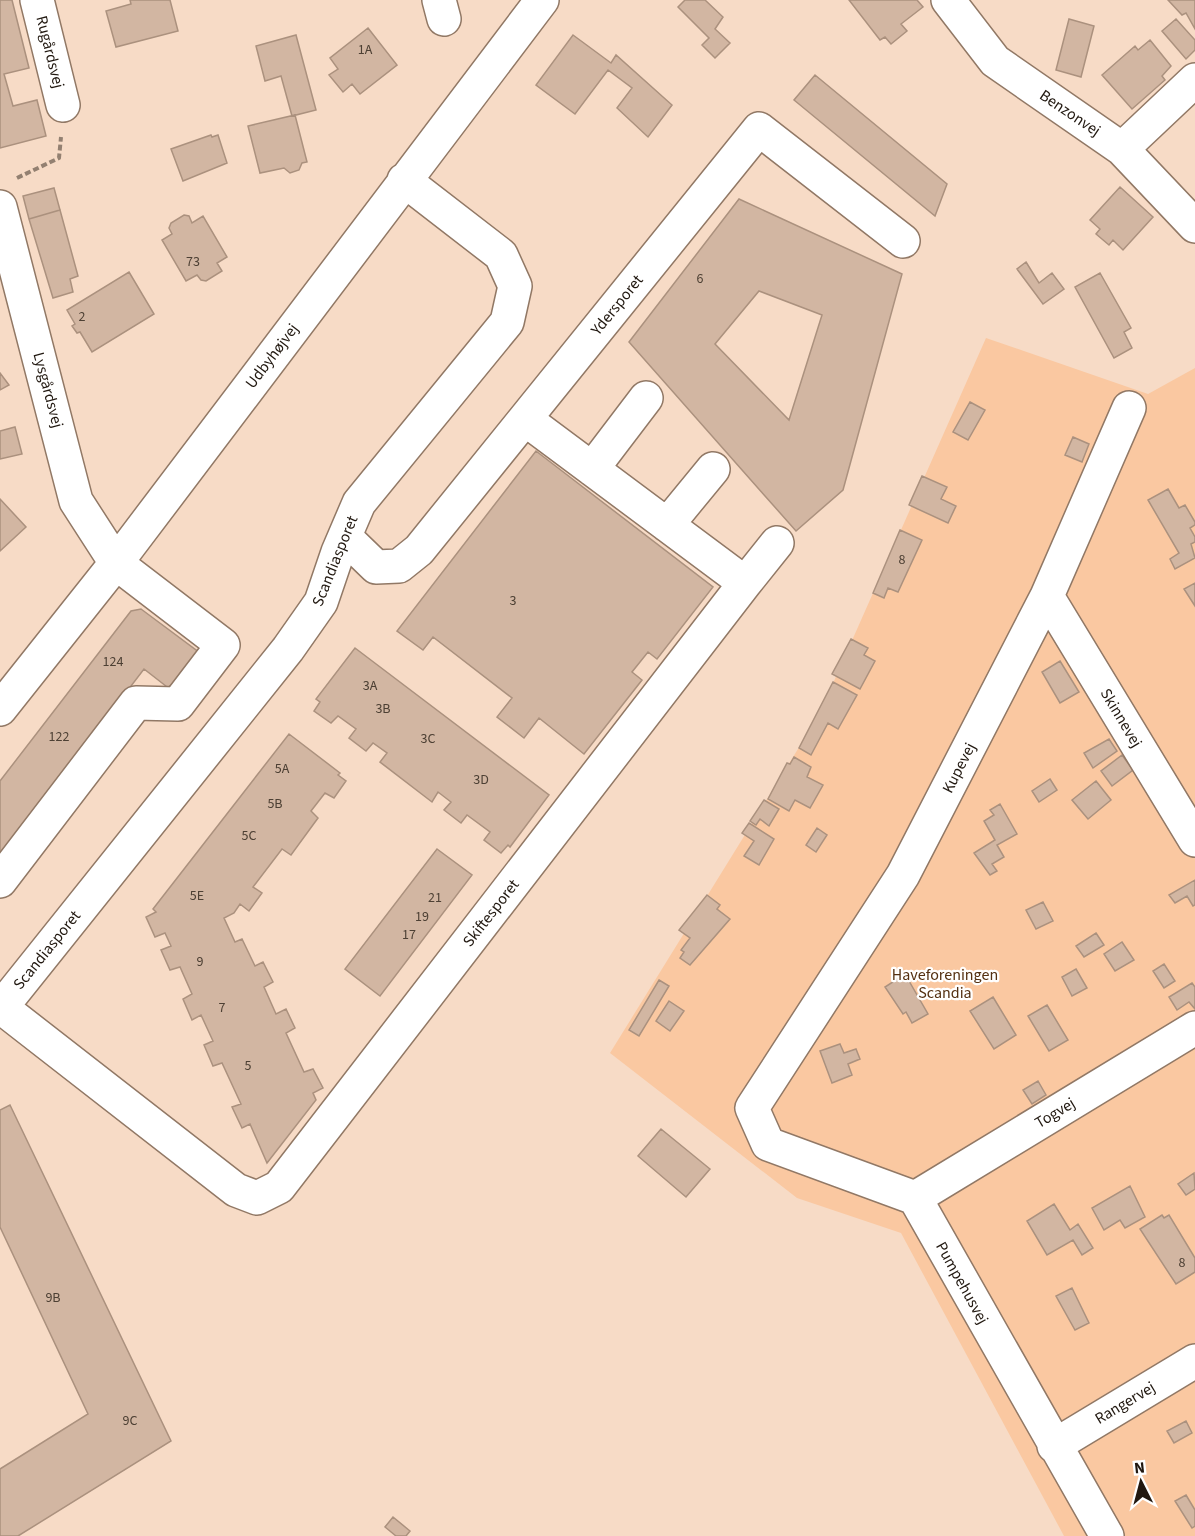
<svg xmlns="http://www.w3.org/2000/svg" width="1195" height="1536" viewBox="0 0 1195 1536" font-family="'Source Sans 3',sans-serif">
	<style>
		.green { fill: #fac8a1 }
		.building { fill: #d2b6a2; stroke: #ab917e; stroke-width: 1.5; fill-rule: evenodd }
		.lines { fill: none; stroke-linecap: round; stroke-linejoin: round }
		.minor-casing { stroke: #917865; stroke-width: 36 }
		.path { stroke: #938071; stroke-width: 4; stroke-dasharray: 6 3; stroke-linecap: butt }
		.minor { stroke: #fff; stroke-width: 33 }
		.labels { text-anchor: middle; dominant-baseline: central; stroke-width: 4.5; stroke-linejoin: round; paint-order: stroke }
		.number-label { font-size: 14px; fill: #4d4034 }
		.street-label { font-size: 16px; fill: #211810; stroke: #fff }
		.park-label { font-size: 16px; fill: #543011; stroke: #fff }
	</style>
	<rect width="100%" height="100%" fill="#f7dbc6"/>
	<path class="green" d="M986 338 1148 394 1195 368V1536H1064L901 1233 797 1198 610 1053 819 715Z"/>
	<path class="building" d="M0 0H12L29 68 4 74 13 106 37 100 46 136 0 148Z
		M130 0H170L178 31 116 47 106 11 131 4Z
		M685 0H705L723 17 715 29 730 43 715 58 702 45 709 38 678 7Z
		M849 0H917L923 7 901 24 907 31 891 44 885 37 880 40Z
		M1168 0H1195V29L1186 13 1182 15Z
		M1069 19 1094 26 1081 77 1056 70Z
		M1176 19 1195 40V50L1186 59 1162 31Z
		M368 28 397 65 360 94 352 84 343 92 329 75 338 69 330 58Z
		M296 35 316 110 292 116 281 76 265 81 256 46Z
		M573 35 611 63 616 55 672 105 648 137 617 108 632 88 608 70 575 114 536 85Z
		M1150 40 1171 66 1162 76 1165 80 1132 109 1102 75 1135 46 1138 50Z
		M815 75 947 184 935 216 794 100Z
		M295 115 307 162 302 163 299 170 290 173 284 168 260 173 248 126Z
		M211 135 212 137 218 135 227 163 183 181 171 149Z
		M1120 187 1153 217 1123 250 1113 240 1109 245 1096 234 1100 229 1090 220Z
		M54 188 60 210 29 219 23 196Z
		M739 199 902 274 843 490 796 531 629 342ZM759 291 822 315 789 420 715 344Z
		M60 210 78 276 70 279 73 292 53 298 29 219Z
		M184 215 189 216 192 223 203 216 227 257 217 263 222 271 206 281 201 280 197 275 186 281 162 240 172 234 169 228 171 223Z
		M1026 262 1039 283 1052 273 1064 289 1043 304 1017 269Z
		M129 272 154 314 92 352 80 332 77 333 72 326 75 324 67 310Z
		M1100 273 1131 328 1124 332 1132 348 1114 358 1075 287Z
		M0 373 9 385 0 390Z
		M970 402 985 410 968 440 953 432Z
		M15 427 22 454 0 459V431Z
		M1073 437 1089 444 1082 462 1065 455Z
		M536 451 713 587 657 659 648 652 632 672 642 680 584 754 539 718 524 738 497 717 512 698 433 637 423 650 397 631Z
		M922 476 947 487 941 499 956 506 948 523 909 505Z
		M1168 489 1179 508 1185 505 1195 522V525L1190 528 1195 537V542L1191 544 1195 558 1175 569 1170 559 1179 553 1148 500Z
		M0 499 26 527 0 551Z
		M900 530 922 540 898 592 888 588 884 598 873 593Z
		M1195 583V606L1184 589Z
		M141 609 200 653 171 690 144 669 0 857V781L131 611Z
		M851 639 868 648 864 655 875 661 860 689 832 674Z
		M355 648 549 795 510 847 508 845 501 853 484 840 490 832 467 815 461 823 444 810 451 802 438 792 432 802 380 762 387 753 373 743 366 751 349 738 356 729 338 716 331 723 314 711 320 702 316 699Z
		M1060 661 1079 692 1060 703 1042 672Z
		M833 682 857 695 838 729 828 723 811 755 799 748Z
		M289 734 340 773 338 775 346 781 334 798 325 793 311 811 318 818 291 855 282 849 253 887 262 893 249 911 240 904 234 913 224 918 235 942 242 939 255 966 263 962 273 982 264 987 276 1014 286 1009 295 1028 286 1033 304 1072 313 1069 323 1088 313 1093 316 1100 267 1163 250 1124 242 1128 232 1107 241 1104 222 1063 213 1066 204 1045 213 1041 201 1015 192 1020 183 999 192 994 180 967 170 970 161 950 171 946 165 933 155 937 146 917 156 912 153 909Z
		M1109 739 1117 751 1093 768 1084 753Z
		M1122 755 1133 770 1112 786 1101 771Z
		M794 757 811 767 807 777 823 785 810 808 795 800 789 811 768 799 787 763 790 764Z
		M1050 779 1057 790 1039 802 1032 791Z
		M1096 781 1111 800 1088 819 1072 800Z
		M764 800 779 809 769 826 760 819 756 825 750 821Z
		M1000 804 1017 834 997 845 1004 857 992 864 997 871 990 875 974 853 995 840 984 821 994 815 990 810Z
		M749 823 774 839 759 865 744 856 754 841 742 833Z
		M817 828 827 835 816 852 806 845Z
		M437 849 472 875 380 996 345 969Z
		M1195 880V905L1193 906 1187 896 1175 903 1169 895Z
		M707 895 720 905 717 909 730 919 690 965 680 958 684 952 681 950 690 938 679 930Z
		M1043 902 1053 921 1036 929 1026 910Z
		M1096 933 1104 945 1084 957 1076 946Z
		M1122 942 1134 960 1115 971 1104 954Z
		M1164 964 1175 981 1164 988 1153 971Z
		M1076 969 1087 988 1072 996 1062 977Z
		M905 974 928 1014 912 1023 906 1012 903 1014 885 987Z
		M659 980 669 986 639 1036 629 1030Z
		M1192 983 1195 987V1009L1189 1002 1177 1010 1169 997Z
		M993 997 1016 1035 994 1049 970 1011Z
		M669 1001 684 1011 670 1031 656 1021Z
		M1047 1005 1068 1040 1049 1051 1028 1016Z
		M840 1044 844 1053 856 1049 860 1059 848 1064 852 1075 832 1083 820 1051Z
		M1038 1081 1046 1095 1032 1104 1023 1090Z
		M10 1105 171 1441 18 1536H0V1469L88 1414 0 1227V1110Z
		M661 1129 710 1169 686 1197 638 1156Z
		M1194 1173 1195 1189 1186 1195 1178 1184Z
		M1130 1186 1145 1217 1125 1228 1120 1220 1104 1230 1092 1208Z
		M1054 1204 1070 1230 1078 1224 1093 1248 1082 1255 1073 1240 1047 1255 1027 1221Z
		M1162 1215 1164 1218 1169 1215 1195 1258V1272L1176 1284 1140 1229Z
		M1072 1288 1089 1323 1075 1330 1056 1296Z
		M1186 1421 1192 1433 1174 1443 1167 1431Z
		M1186 1495 1195 1510V1526L1192 1528 1175 1501Z
		M393 1517 410 1531 406 1536H396L385 1527Z"/>
	<g class="lines">
		<g class="minor-casing">
			<path id="minor" d="M37 0 63 105
				M439 0 444 19
				M948 0 995 61 1122 149 1195 226
				M1122 149 1195 80
				M0 207 76 501 116 563 223 645 178 704 136 703 0 881
				M592 469 646 398
				M667 525 713 469
				M345 537 376 567 399 566 419 550 759 129 903 241
				M745 583 777 543
				M1047 596 1195 840
				M0 709 116 563 542 0
				M1 1007 236 1190 257 1198 279 1187 745 583 525 419
				M0 1009 288 649 321 602 338 552 359 503 507 322 515 286 501 255 404 180
				M915 1198 1195 1028
				M1054 1446 1195 1361
				M1107 1536 915 1198 768 1144 752 1108 903 875 1047 596 1129 408"/>
		</g>
		<path class="path" d="M17 178 59 158 61 137"/>
		<use href="#minor" class="minor"/>
	</g>
	<g class="labels">
		<g class="number-label">
			<text x="365" y="50">1A</text>
			<text x="193" y="262">73</text>
			<text x="700" y="279">6</text>
			<text x="82" y="317">2</text>
			<text x="902" y="560">8</text>
			<text x="513" y="601">3</text>
			<text x="113" y="662">124</text>
			<text x="370" y="686">3A</text>
			<text x="383" y="709">3B</text>
			<text x="59" y="737">122</text>
			<text x="428" y="739">3C</text>
			<text x="282" y="769">5A</text>
			<text x="481" y="780">3D</text>
			<text x="275" y="804">5B</text>
			<text x="249" y="836">5C</text>
			<text x="197" y="896">5E</text>
			<text x="435" y="898">21</text>
			<text x="422" y="917">19</text>
			<text x="409" y="935">17</text>
			<text x="200" y="962">9</text>
			<text x="222" y="1008">7</text>
			<text x="248" y="1066">5</text>
			<text x="1182" y="1263">8</text>
			<text x="53" y="1298">9B</text>
			<text x="130" y="1421">9C</text>
		</g>
		<g class="street-label">
			<text transform="translate(50 52) rotate(76)">Rugårdsvej</text>
			<text transform="translate(1070 113) rotate(34)">Benzonvej</text>
			<text transform="translate(617 305) rotate(-51)">Ydersporet</text>
			<text transform="translate(272 356) rotate(-53)">Udbyhøjvej</text>
			<text transform="translate(48 390) rotate(75)">Lysgårdsvej</text>
			<text transform="translate(335 561) rotate(-68)">Scandiasporet</text>
			<text transform="translate(1121 718) rotate(59)">Skinnevej</text>
			<text transform="translate(959 768) rotate(-63)">Kupevej</text>
			<text transform="translate(491 913) rotate(-52)">Skiftesporet</text>
			<text transform="translate(47 950) rotate(-51)">Scandiasporet</text>
			<text transform="translate(1055 1113) rotate(-31)">Togvej</text>
			<text transform="translate(962 1283) rotate(61)">Pumpehusvej</text>
			<text transform="translate(1125 1403) rotate(-31)">Rangervej</text>
		</g>
		<g class="park-label">
			<text x="945" y="975">Haveforeningen<tspan x="945" dy="18">Scandia</tspan></text>
		</g>
	</g>
	<g transform="translate(1141 1482) rotate(354)" stroke="#ffffff" stroke-width="4.5" paint-order="stroke">
	<path d="M0-4.5L10 22L0 15L-10 22Z" fill="#211810"/>
	<text y="-9" font-size="16" font-weight="bold" text-anchor="middle" fill="#211810">N</text>
	</g>
</svg>
